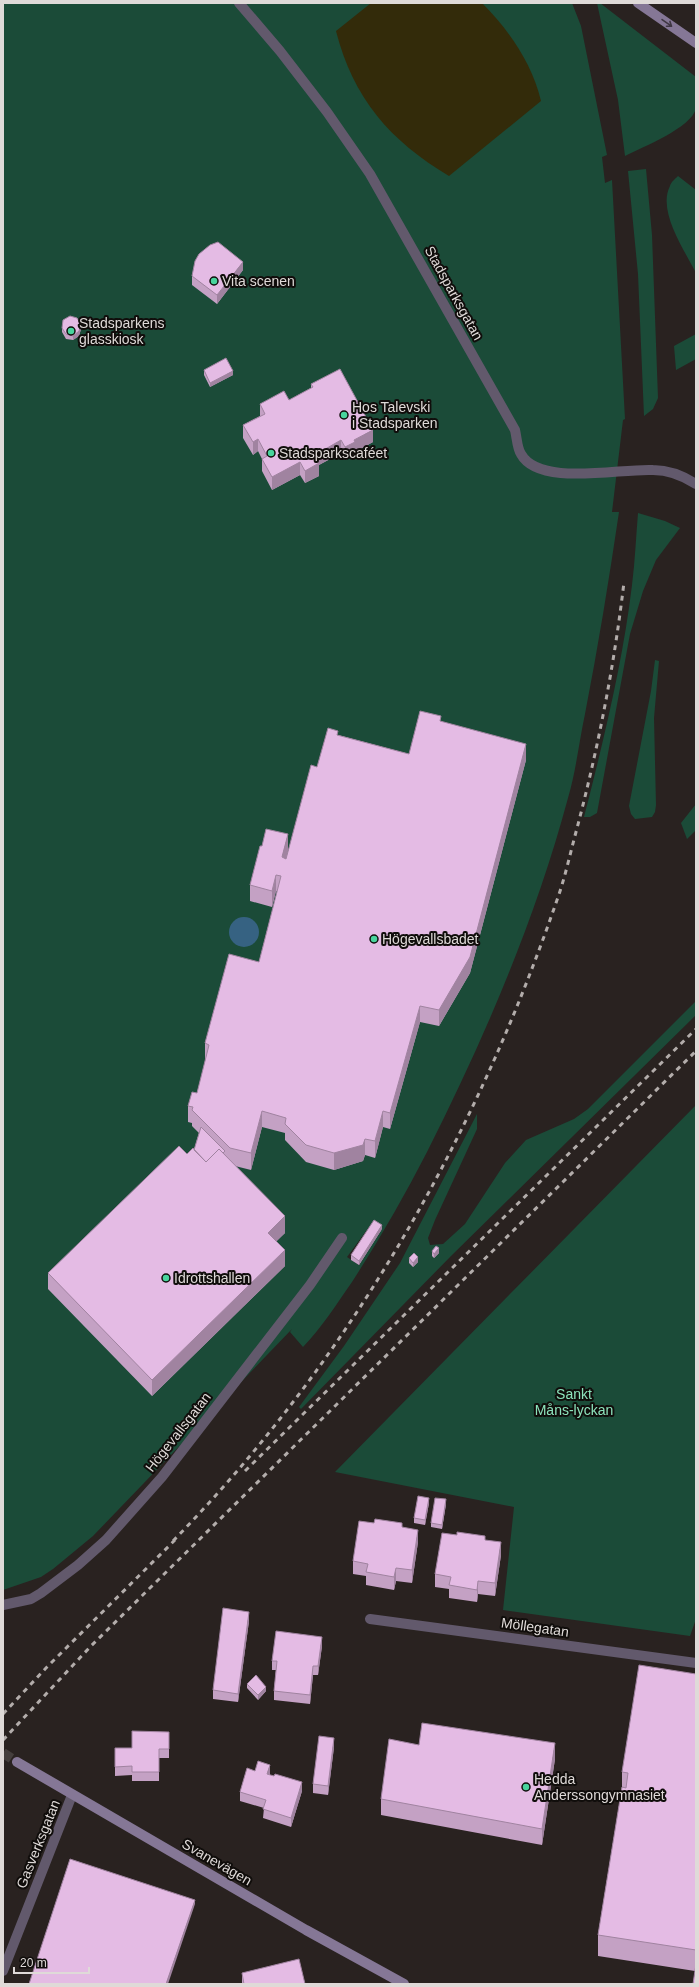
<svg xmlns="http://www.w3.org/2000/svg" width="699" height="1987" viewBox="0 0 699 1987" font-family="Helvetica,sans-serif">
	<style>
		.green { fill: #1b4b38; fill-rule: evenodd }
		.sand { fill: #332b0a }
		.water { fill: #366282 }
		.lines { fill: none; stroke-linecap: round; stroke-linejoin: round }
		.secondary-tunnel { stroke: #443e3c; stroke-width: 10; stroke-dasharray: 10 5; stroke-linecap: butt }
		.street { stroke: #62596c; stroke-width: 10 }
		.secondary { stroke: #857796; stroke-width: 10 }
		.rail { stroke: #b3adab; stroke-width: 3; stroke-dasharray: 5 5; stroke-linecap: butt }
		.wall { fill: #c4a1c4 }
		.shaded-wall { fill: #a083a0 }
		.building { fill: #e4bbe4; stroke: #a083a0 }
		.oneway { stroke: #3f3743 }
		.poi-dot { fill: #48d49d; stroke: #100d0b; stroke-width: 1.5 }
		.labels { text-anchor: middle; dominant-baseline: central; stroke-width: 4; stroke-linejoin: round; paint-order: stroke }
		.poi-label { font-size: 14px; fill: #dfdad8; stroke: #100d0b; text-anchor: start }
		.street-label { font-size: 14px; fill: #dfdad8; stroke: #100d0b }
		.park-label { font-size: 14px; fill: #8de3bc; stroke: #100d0b }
	</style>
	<rect width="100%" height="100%" fill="#292220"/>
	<path class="green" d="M3 3H572L581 26 607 155 602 157 605 183 612 180 625 419 623 420 612 512H619C609 580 598 647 585 714 579 742 576 771 568 798 535 921 484 1039 427 1152 404 1197 379 1240 352 1282 336 1305 322 1327 303 1347L290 1332 292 1329 93 1536 53 1569 41 1577 3 1590ZM372 1223 359 1265 347 1257Z
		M597 3H600L696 77C696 86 698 98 696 108 692 128 642 147 625 156L618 100Z
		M646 169 652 235 658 398 653 409 644 416 638 274 628 171Z
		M678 176 696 190V273C685 251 657 211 670 186 671 182 675 179 678 176Z
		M696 334V359L676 370 674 346Z
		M638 513 665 521 680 528 656 560 643 591 630 634 597 813 590 817H584C603 743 623 661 632 585 635 561 636 537 638 513Z
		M655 660 659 661 654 718 656 805 655 812 652 817 635 819 631 814 629 806 651 691Z
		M696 804V830L687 839 681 823Z
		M696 1001V1015L451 1256 301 1409 299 1407 344 1346 400 1263 477 1114V1129L435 1220 428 1238 430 1245 443 1244 465 1224 505 1163 526 1140 574 1119 588 1109Z
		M696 1105V1619L690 1636 503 1610 514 1507 335 1472Z"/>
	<path class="sand" d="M371 3H482C509 30 532 63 541 101L449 176C390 141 353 98 336 31Z"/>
	<path class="water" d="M229 932a15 15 0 1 1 30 0a15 15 0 1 1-30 0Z"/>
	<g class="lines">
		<path class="secondary-tunnel" d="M3 1753 17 1762"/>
		<path class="street" d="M239 3 280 51 327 112 370 174 515 430C517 438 517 448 521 454 539 487 620 468 653 470 669 470 682 475 696 484
			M3 1605 31 1599 41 1593 78 1565 106 1540 162 1477 310 1285 342 1238
			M370 1619 696 1663
			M3 1971 72 1795"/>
		<path class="secondary" d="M638 3 696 43
			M17 1762 306 1930 404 1984"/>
		<path class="rail" d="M245 1471 696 1029
			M173 1541C350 1360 475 1138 557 900 565 878 570 854 576 832 598 749 614 667 624 582
			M3 1714 46 1668 176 1539
			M3 1740 91 1646 696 1051"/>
	</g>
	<path class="wall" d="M243 270 217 304 192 285V276Z
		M62 328 81 329 79 336 73 340 66 339 62 332Z
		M204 370 233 375 210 387 204 375Z
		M311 384 373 442 355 452V455L345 460 341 453 319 465V476L305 483 300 475 272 490 262 471V459L258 451 253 455 243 438V425L260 416V404L289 400 311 388Z
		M441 721 526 760 470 973 439 1026 420 1022 390 1129 383 1127 375 1158 365 1155 363 1161 334 1170 306 1162 285 1140V1133L262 1127 251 1170 235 1166 285 1233 276 1241 285 1266 152 1396 48 1289V1273L187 1154 194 1150 199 1133 192 1126V1123L188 1122V1106L197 1093 206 1060H205V1043L259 962 277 892 276 891 272 907 250 901V885L288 851 286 859 317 767 338 735 409 754Z
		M382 1229 359 1265 351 1260V1255Z
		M432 1251 439 1253 434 1258 432 1256Z
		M409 1258 418 1262 413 1267 409 1263Z
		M429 1503 425 1525 414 1523V1518Z
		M446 1504 442 1529 431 1527V1523Z
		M402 1527 418 1542 412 1583 396 1581 394 1590 366 1585V1576L353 1574V1561Z
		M457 1535 485 1540 501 1555 495 1596 478 1594 477 1602 449 1598V1589L435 1587V1574Z
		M249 1621 238 1702 213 1699V1690Z
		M322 1646 318 1675H313L310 1704 274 1700V1691L276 1670H272V1661Z
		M696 1674V1984L695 1971 598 1956V1935L622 1787V1772Z
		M247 1684 266 1691 258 1700 247 1688Z
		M169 1732V1758H159V1781H132V1775L115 1776V1748H132Z
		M419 1745 555 1759 542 1845 381 1815V1799Z
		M334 1747 328 1795 313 1793V1784Z
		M255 1771 270 1773V1775L302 1791 291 1827 263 1818 264 1808 240 1801V1792Z
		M242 1973 305 1984H242Z"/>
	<path class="shaded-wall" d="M243 262V270L217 304V295Z
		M81 324V329L79 336 73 340V336Z
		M233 371V375L210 387V383Z
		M373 430V442L355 452V455L345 460V447L354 440Z
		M258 439V451L253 455V442Z
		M341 440V453L319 465V476L305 483V471L315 455Z
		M300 462V475L272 490V477Z
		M526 744V760L470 973 439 1026V1010Z
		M288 834V851L282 873V857Z
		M276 875V891L272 907V891Z
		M420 1006V1022L390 1129V1113Z
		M262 1111V1127L251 1170V1153Z
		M383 1111V1127L375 1158V1141Z
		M365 1139V1155L363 1161 334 1170V1153Z
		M285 1216V1233L268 1250V1233Z
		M382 1225V1229L359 1265V1261Z
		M439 1248V1253L434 1258V1254Z
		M285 1250V1266L152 1396V1380Z
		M418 1257V1262L413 1267V1263Z
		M429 1498V1503L425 1525V1520Z
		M446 1499V1504L442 1529V1525Z
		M418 1530V1542L412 1583V1570Z
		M501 1542V1555L495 1596V1583Z
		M396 1568V1581L394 1590V1577Z
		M478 1581V1594L477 1602V1590Z
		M249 1612V1621L238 1702V1694Z
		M322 1637V1646L318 1675V1666Z
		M313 1666V1675L310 1704V1695Z
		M266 1687V1691L258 1700V1695Z
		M334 1738V1747L328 1795V1786Z
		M555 1743V1759L542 1845V1829Z
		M270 1765V1773L267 1783V1774Z
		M302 1782V1791L291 1827V1818Z
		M195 1900V1904L168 1984H166Z"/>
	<path class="building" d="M218 242 243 262 217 295 192 276 195 261 199 254 210 245Z
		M70 316 77 318 81 324 79 331 73 336 66 334 62 328 63 320Z
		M226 358 233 371 210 383 204 370Z
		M340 369 373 430 354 440 355 442 345 447 341 440 315 455 319 463 305 471 300 462 272 477 262 459 267 456 258 439 253 442 243 425 265 414 260 404 284 391 289 400 313 387 311 384Z
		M420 711 441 716 440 721 526 744 470 957 439 1010 420 1006 390 1113 383 1111 375 1141 365 1139 363 1145 334 1153 306 1145 285 1124 286 1118 262 1111 251 1153 230 1148 192 1110 193 1107 188 1106 192 1092 197 1093 209 1045 205 1043 229 954 259 962 281 876 276 875 272 891 250 885 260 846H262L266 829 288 834 282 857 286 859 311 765 317 767 328 728 338 731 337 735 409 754Z
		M201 1127 225 1151 223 1153 219 1149 206 1162 194 1150Z
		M179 1146 187 1154 193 1148 206 1162 219 1149 285 1216 268 1233 285 1250 152 1380 48 1273Z
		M374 1220 382 1225 359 1261 351 1255Z
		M436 1246 439 1248 434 1254 432 1251Z
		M414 1253 418 1257 413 1263 409 1258Z
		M418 1496 429 1498 425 1520 414 1518Z
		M435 1498 446 1499 442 1525 431 1523Z
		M375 1519 402 1523V1527L418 1530 412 1570 396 1568 394 1577 366 1572 368 1564 353 1561 359 1521 374 1523Z
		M457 1532 485 1536V1540L501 1542 495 1583 478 1581 477 1590 449 1585 451 1577 435 1574 442 1533 457 1535Z
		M223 1608 249 1612 238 1694 213 1690Z
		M276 1631 322 1637 318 1666H313L310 1695 274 1691 277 1661H272Z
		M639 1665 696 1674V1950L598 1935 622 1787 626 1788 628 1773 622 1772Z
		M256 1675 266 1687 258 1695 247 1684Z
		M422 1723 555 1743 542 1829 381 1799 389 1739 419 1745Z
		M132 1731 169 1732V1749H159V1772H132V1766L115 1767V1748H132Z
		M319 1736 334 1738 328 1786 313 1784Z
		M258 1761 270 1765 267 1774 274 1776 275 1774 302 1782 291 1818 263 1809 266 1800 240 1792 247 1768 255 1771Z
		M70 1859 195 1900 166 1984H29Z
		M299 1959 305 1984H244L242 1973Z
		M696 1964V1984H693Z"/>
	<defs><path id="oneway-shaft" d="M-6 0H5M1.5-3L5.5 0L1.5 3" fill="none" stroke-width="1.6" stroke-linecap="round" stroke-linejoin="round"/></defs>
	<use class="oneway" href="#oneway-shaft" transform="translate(667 23) rotate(35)"/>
	<g class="poi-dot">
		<circle cx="214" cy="281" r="4"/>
		<circle cx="71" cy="331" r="4"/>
		<circle cx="344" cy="415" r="4"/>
		<circle cx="271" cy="453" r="4"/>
		<circle cx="374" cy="939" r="4"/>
		<circle cx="166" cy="1278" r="4"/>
		<circle cx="526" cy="1787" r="4"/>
	</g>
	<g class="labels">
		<g class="poi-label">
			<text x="222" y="281">Vita scenen</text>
			<text x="79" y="323">Stadsparkens<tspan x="79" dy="16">glasskiosk</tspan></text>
			<text x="352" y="407">Hos Talevski<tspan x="352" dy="16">i Stadsparken</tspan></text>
			<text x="279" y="453">Stadsparkscaféet</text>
			<text x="382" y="939">Högevallsbadet</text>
			<text x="174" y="1278">Idrottshallen</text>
			<text x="534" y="1779">Hedda<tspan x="534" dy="16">Anderssongymnasiet</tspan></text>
		</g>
		<g class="street-label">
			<text transform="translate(454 293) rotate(61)">Stadsparksgatan</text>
			<text transform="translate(178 1432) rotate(-52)">Högevallsgatan</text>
			<text transform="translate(535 1627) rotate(8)">Möllegatan</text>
			<text transform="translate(38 1844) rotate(-68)">Gasverksgatan</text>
			<text transform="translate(217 1862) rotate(30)">Svanevägen</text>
		</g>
		<g class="park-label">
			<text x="574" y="1394">Sankt<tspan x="574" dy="16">Måns-lyckan</tspan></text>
		</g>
	</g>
	<rect width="699" height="1987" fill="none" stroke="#dfdad8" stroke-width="8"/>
	<path d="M14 1967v6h75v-6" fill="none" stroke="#dfdad8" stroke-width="2"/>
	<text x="20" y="1967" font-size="12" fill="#dfdad8" stroke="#100d0b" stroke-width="3" paint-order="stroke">20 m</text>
</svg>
